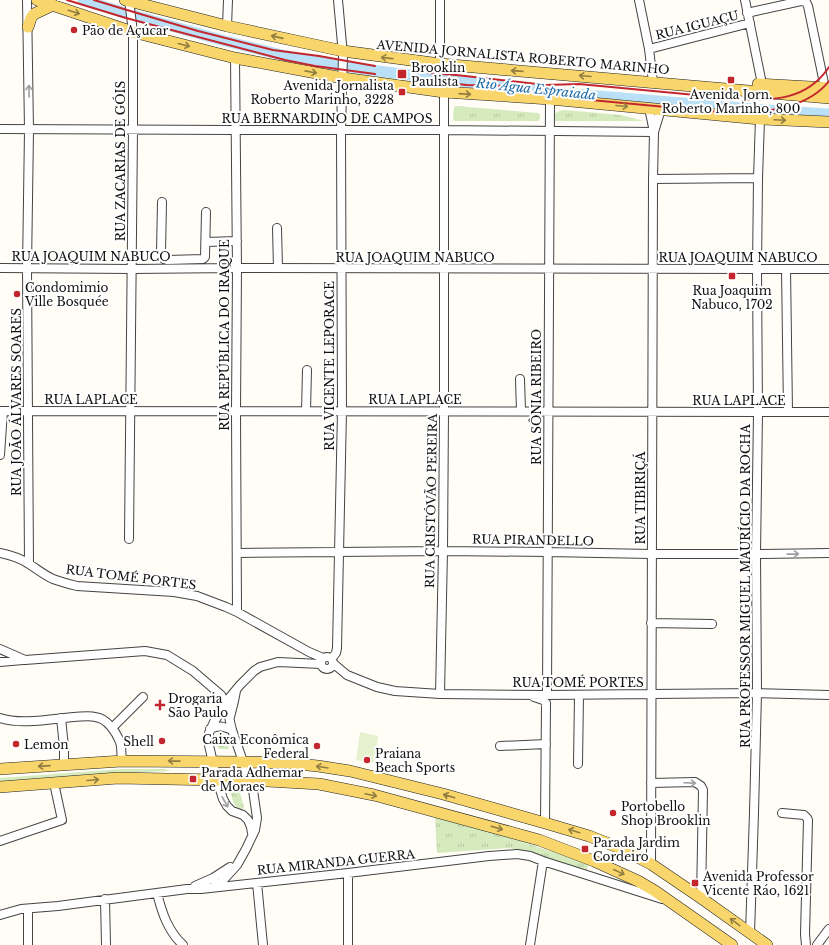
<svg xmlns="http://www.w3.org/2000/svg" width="829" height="945" viewBox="0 0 829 945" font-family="'Libre Baskerville',serif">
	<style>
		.grass { fill: #d5ebbd }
		.park { fill: url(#park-tufts) }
		.pitch { fill: #e6f2cf }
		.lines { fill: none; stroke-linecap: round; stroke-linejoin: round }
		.river { stroke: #b9e0f7; stroke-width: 11 }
		.minor-casing { stroke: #444; stroke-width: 10 }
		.major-casing { stroke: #222; stroke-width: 12 }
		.minor { stroke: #fff; stroke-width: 8 }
		.major { stroke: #f9d66b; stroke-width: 11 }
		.rail { stroke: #c4262e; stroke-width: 2 }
		.oneway { stroke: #917d42 }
		.oneway2 { stroke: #a0a0a0 }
		.poi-dot { fill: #c4262e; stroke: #fff; stroke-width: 1.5 }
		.labels { text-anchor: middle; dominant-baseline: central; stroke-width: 4; stroke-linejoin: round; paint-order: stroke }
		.street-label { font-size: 12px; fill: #111; stroke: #fff }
		.poi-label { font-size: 12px; fill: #111; stroke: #fff; text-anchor: start }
		.water-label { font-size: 13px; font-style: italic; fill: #1768a6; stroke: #fff }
	</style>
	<defs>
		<pattern id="park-tufts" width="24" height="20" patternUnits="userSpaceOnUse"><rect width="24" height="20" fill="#d5ebbd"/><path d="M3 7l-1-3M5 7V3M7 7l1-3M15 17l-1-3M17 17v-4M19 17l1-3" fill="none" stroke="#b6c8a1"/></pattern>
	</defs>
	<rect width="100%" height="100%" fill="#fffdf5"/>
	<path class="grass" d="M122 769H164L171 771 123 773 0 781V778Z"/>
	<path class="park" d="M455 106H456L538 113 540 115V118L539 121H454L453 117 454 108Z
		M564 110 621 115 644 121H554C552 114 557 111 564 110Z
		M220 732C227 735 227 743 229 749H219C217 743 213 736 220 732Z
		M230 792H240L244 808 241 811C233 807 233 799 230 792Z
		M435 817C487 831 538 846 589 864L586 872 529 852 509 848 437 853Z"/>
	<path class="pitch" d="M360 732 378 736 375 763 356 760Z"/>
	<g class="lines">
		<path class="river" d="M83 0 125 13 225 41 286 56 330 64 378 71 550 92 780 111 829 114"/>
		<g class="minor-casing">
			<path id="minor" d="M27 0 29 130 27 268 29 564
				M129 0 133 32V130L129 539
				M639 0 649 49 653 82
				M745 0 762 84
				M747 13 801 1 806 2 808 6 825 88
				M227 26 228 0
				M649 49 750 23
				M235 58 237 268 236 411 237 612
				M440 64V0
				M649 108 654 132
				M0 129 235 130H444L654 132
				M653 179 758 178
				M162 202 161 252 164 259 167 260 203 259 205 257 206 212
				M277 228 278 268
				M206 242 237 241
				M0 268 132 269 237 268 829 269
				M786 269 788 412
				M520 379 521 411
				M0 411 829 412
				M306 411 307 370
				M0 455 3 411
				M0 553C10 555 20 558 29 564 37 569 44 575 53 579 61 582 69 584 77 586L174 592 197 596 226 607 237 612 309 652 323 658
				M237 553 443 551 548 552 651 554H756L829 553
				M651 623 712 624
				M0 649 25 660 145 651 167 655 193 671 221 695 226 704 232 730 253 790 257 818 255 830 246 849 237 865 217 887 213 878
				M321 663a6 6 0 1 1 12 0a6 6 0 1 1-12 0Z
				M332 658 336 653 337 648 342 411 341 130 343 55 338 0
				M0 662 23 660
				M334 664 347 675 377 687 395 691 440 694 547 695 757 693 829 695
				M440 694 443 551 444 411V92
				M547 695 550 99
				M534 697 543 700 546 703 545 823
				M230 717 234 701 236 691
				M0 718C20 725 52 719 74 717 80 717 89 715 95 717 107 718 116 732 120 742 122 748 121 755 122 761
				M61 718 64 747V765
				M112 728 143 697
				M210 729C219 725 223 726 232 730
				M500 746 546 744
				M578 764 579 695
				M651 783 695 782 701 786 703 790 701 898
				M782 813 804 815 807 818 808 820 805 934 806 945
				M252 833 251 827 248 820 243 815 232 811 227 806 223 799 217 780 208 741 209 733 214 722 230 697 240 685 254 671 260 667 278 662 321 664
				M0 841 62 820 54 783
				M651 864 653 179 654 132 661 109
				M348 873V945
				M257 883 263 945
				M195 886 213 878 230 867
				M157 893C162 913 168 931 183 945
				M105 899 106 945
				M28 909V945
				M0 915 21 909 58 906 187 889H201L348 873 489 856 517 854 530 856 543 861 662 899
				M750 933 754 813 757 693 756 554 758 412 757 269 758 178 760 119
				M530 945 543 861
				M817 945 829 929"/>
		</g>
		<g class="major-casing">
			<path id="major" d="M37 0 133 32 235 58 343 78 444 92 550 99 760 119 829 122
				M125 0 227 26 343 51 440 64 829 98
				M28 27 31 18 34 14 53 5
				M758 84 829 88
				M0 769 122 761 243 762 287 763 318 766 350 771 443 794 545 823 589 836 620 848 651 864 701 898 767 945
				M0 787 118 778 217 780H250L319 784 374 795 539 840 594 861 638 881 655 891 732 945"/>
		</g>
		<use href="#minor" class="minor"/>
		<use href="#major" class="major"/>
		<path class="rail" d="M67 0 126 18 285 60 315 66 375 74
			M94 0 137 13 198 31 273 50 319 56 375 66
			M428 73 456 75 546 85 579 84 738 99C773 101 807 100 829 67
			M427 81 467 85 509 86
			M539 89H545L580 99 741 114C771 111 809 107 829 81"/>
	</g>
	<defs><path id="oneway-shaft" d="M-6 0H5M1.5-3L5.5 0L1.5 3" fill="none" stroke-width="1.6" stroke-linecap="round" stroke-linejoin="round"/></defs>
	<g class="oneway">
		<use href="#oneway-shaft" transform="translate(74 12) rotate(18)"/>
		<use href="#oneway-shaft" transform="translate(277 37) rotate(-167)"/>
		<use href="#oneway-shaft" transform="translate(184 45) rotate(14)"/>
		<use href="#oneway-shaft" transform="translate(387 58) rotate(-173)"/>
		<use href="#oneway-shaft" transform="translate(517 71) rotate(-176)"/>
		<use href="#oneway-shaft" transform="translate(311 72) rotate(11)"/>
		<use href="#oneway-shaft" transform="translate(585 76) rotate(-175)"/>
		<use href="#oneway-shaft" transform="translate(465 94) rotate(4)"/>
		<use href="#oneway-shaft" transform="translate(622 106) rotate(5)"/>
		<use href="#oneway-shaft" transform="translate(780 120) rotate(3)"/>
		<use href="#oneway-shaft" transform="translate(174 761) rotate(-179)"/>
		<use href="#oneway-shaft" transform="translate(44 766) rotate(176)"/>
		<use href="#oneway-shaft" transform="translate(322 767) rotate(-171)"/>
		<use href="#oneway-shaft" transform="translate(93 780) rotate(-5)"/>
		<use href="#oneway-shaft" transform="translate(371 795) rotate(12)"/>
		<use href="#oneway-shaft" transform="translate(449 796) rotate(-164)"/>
		<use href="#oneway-shaft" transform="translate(497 828) rotate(16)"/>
		<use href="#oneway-shaft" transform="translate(574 831) rotate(-163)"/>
		<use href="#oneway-shaft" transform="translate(619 872) rotate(25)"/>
		<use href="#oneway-shaft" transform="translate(735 922) rotate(-144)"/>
	</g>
	<g class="oneway2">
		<use href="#oneway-shaft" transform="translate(29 91) rotate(-91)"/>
		<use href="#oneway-shaft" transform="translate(793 554) rotate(-1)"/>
		<use href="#oneway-shaft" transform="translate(690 783) rotate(2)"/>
		<use href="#oneway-shaft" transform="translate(225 802) rotate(61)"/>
	</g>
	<g class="poi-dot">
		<circle cx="74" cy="30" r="4"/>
		<rect x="397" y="69" width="10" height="10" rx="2"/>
		<rect x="727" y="76" width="8" height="8" rx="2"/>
		<rect x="398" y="88" width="8" height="8" rx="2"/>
		<rect x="728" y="272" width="8" height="8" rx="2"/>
		<circle cx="17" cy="294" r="4"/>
		<path d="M158 699h4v4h4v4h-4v4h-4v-4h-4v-4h4z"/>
		<circle cx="162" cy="741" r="4"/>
		<circle cx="16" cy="744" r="4"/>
		<circle cx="317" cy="746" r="4"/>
		<circle cx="367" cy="760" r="4"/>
		<rect x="189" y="775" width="8" height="8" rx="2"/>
		<circle cx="613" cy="813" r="4"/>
		<rect x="581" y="845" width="8" height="8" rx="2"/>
		<rect x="691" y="879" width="8" height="8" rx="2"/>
	</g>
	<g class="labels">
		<g class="street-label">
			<text transform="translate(697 25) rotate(-14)">RUA IGUAÇU</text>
			<text transform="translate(523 57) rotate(5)">AVENIDA JORNALISTA ROBERTO MARINHO</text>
			<text x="327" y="118">RUA BERNARDINO DE CAMPOS</text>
			<text transform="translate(120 161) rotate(-90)">RUA ZACARIAS DE GÓIS</text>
			<text x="91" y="256">RUA JOAQUIM NABUCO</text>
			<text x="415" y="257">RUA JOAQUIM NABUCO</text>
			<text x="738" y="257">RUA JOAQUIM NABUCO</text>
			<text transform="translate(224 335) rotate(-90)">RUA REPÚBLICA DO IRAQUE</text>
			<text transform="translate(329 366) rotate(-90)">RUA VICENTE LEPORACE</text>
			<text transform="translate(536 397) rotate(-90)">RUA SÔNIA RIBEIRO</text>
			<text x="91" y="399">RUA LAPLACE</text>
			<text x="415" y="399">RUA LAPLACE</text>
			<text x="739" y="400">RUA LAPLACE</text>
			<text transform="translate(16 402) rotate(-90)">RUA JOÃO ÁLVARES SOARES</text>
			<text transform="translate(640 498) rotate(-90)">RUA TIBIRIÇÁ</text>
			<text transform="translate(431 501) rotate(-89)">RUA CRISTÓVÃO PEREIRA</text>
			<text transform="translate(533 540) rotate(1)">RUA PIRANDELLO</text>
			<text transform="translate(131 577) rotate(7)">RUA TOMÉ PORTES</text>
			<text transform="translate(745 586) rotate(-90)">RUA PROFESSOR MIGUEL MAURÍCIO DA ROCHA</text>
			<text x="578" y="682">RUA TOMÉ PORTES</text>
			<text transform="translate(336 862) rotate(-6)">RUA MIRANDA GUERRA</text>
		</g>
		<g class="poi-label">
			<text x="82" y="30">Pão de Açúcar</text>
			<text x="411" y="67">Brooklin<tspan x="411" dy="14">Paulista</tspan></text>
			<text x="394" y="85" text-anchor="end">Avenida Jornalista<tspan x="394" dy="14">Roberto Marinho, 3228</tspan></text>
			<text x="731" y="94" text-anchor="middle">Avenida Jorn.<tspan x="731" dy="14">Roberto Marinho, 800</tspan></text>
			<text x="25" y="287">Condomimio<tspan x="25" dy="14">Ville Bosquée</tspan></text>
			<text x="732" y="290" text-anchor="middle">Rua Joaquim<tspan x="732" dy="14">Nabuco, 1702</tspan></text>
			<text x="168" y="698">Drogaria<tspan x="168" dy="14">São Paulo</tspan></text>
			<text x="309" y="739" text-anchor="end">Caixa Econômica<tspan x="309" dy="14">Federal</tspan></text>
			<text x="154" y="741" text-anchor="end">Shell</text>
			<text x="24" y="744">Lemon</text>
			<text x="375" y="753">Praiana<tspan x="375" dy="14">Beach Sports</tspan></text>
			<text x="201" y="772">Parada Adhemar<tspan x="201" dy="14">de Moraes</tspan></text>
			<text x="621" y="806">Portobello<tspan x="621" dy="14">Shop Brooklin</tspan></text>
			<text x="593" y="842">Parada Jardim<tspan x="593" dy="14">Cordeiro</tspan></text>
			<text x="703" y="876">Avenida Professor<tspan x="703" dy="14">Vicente Ráo, 1621</tspan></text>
		</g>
		<g class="water-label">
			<text transform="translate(536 89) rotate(6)">Rio Água Espraiada</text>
		</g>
	</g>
</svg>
